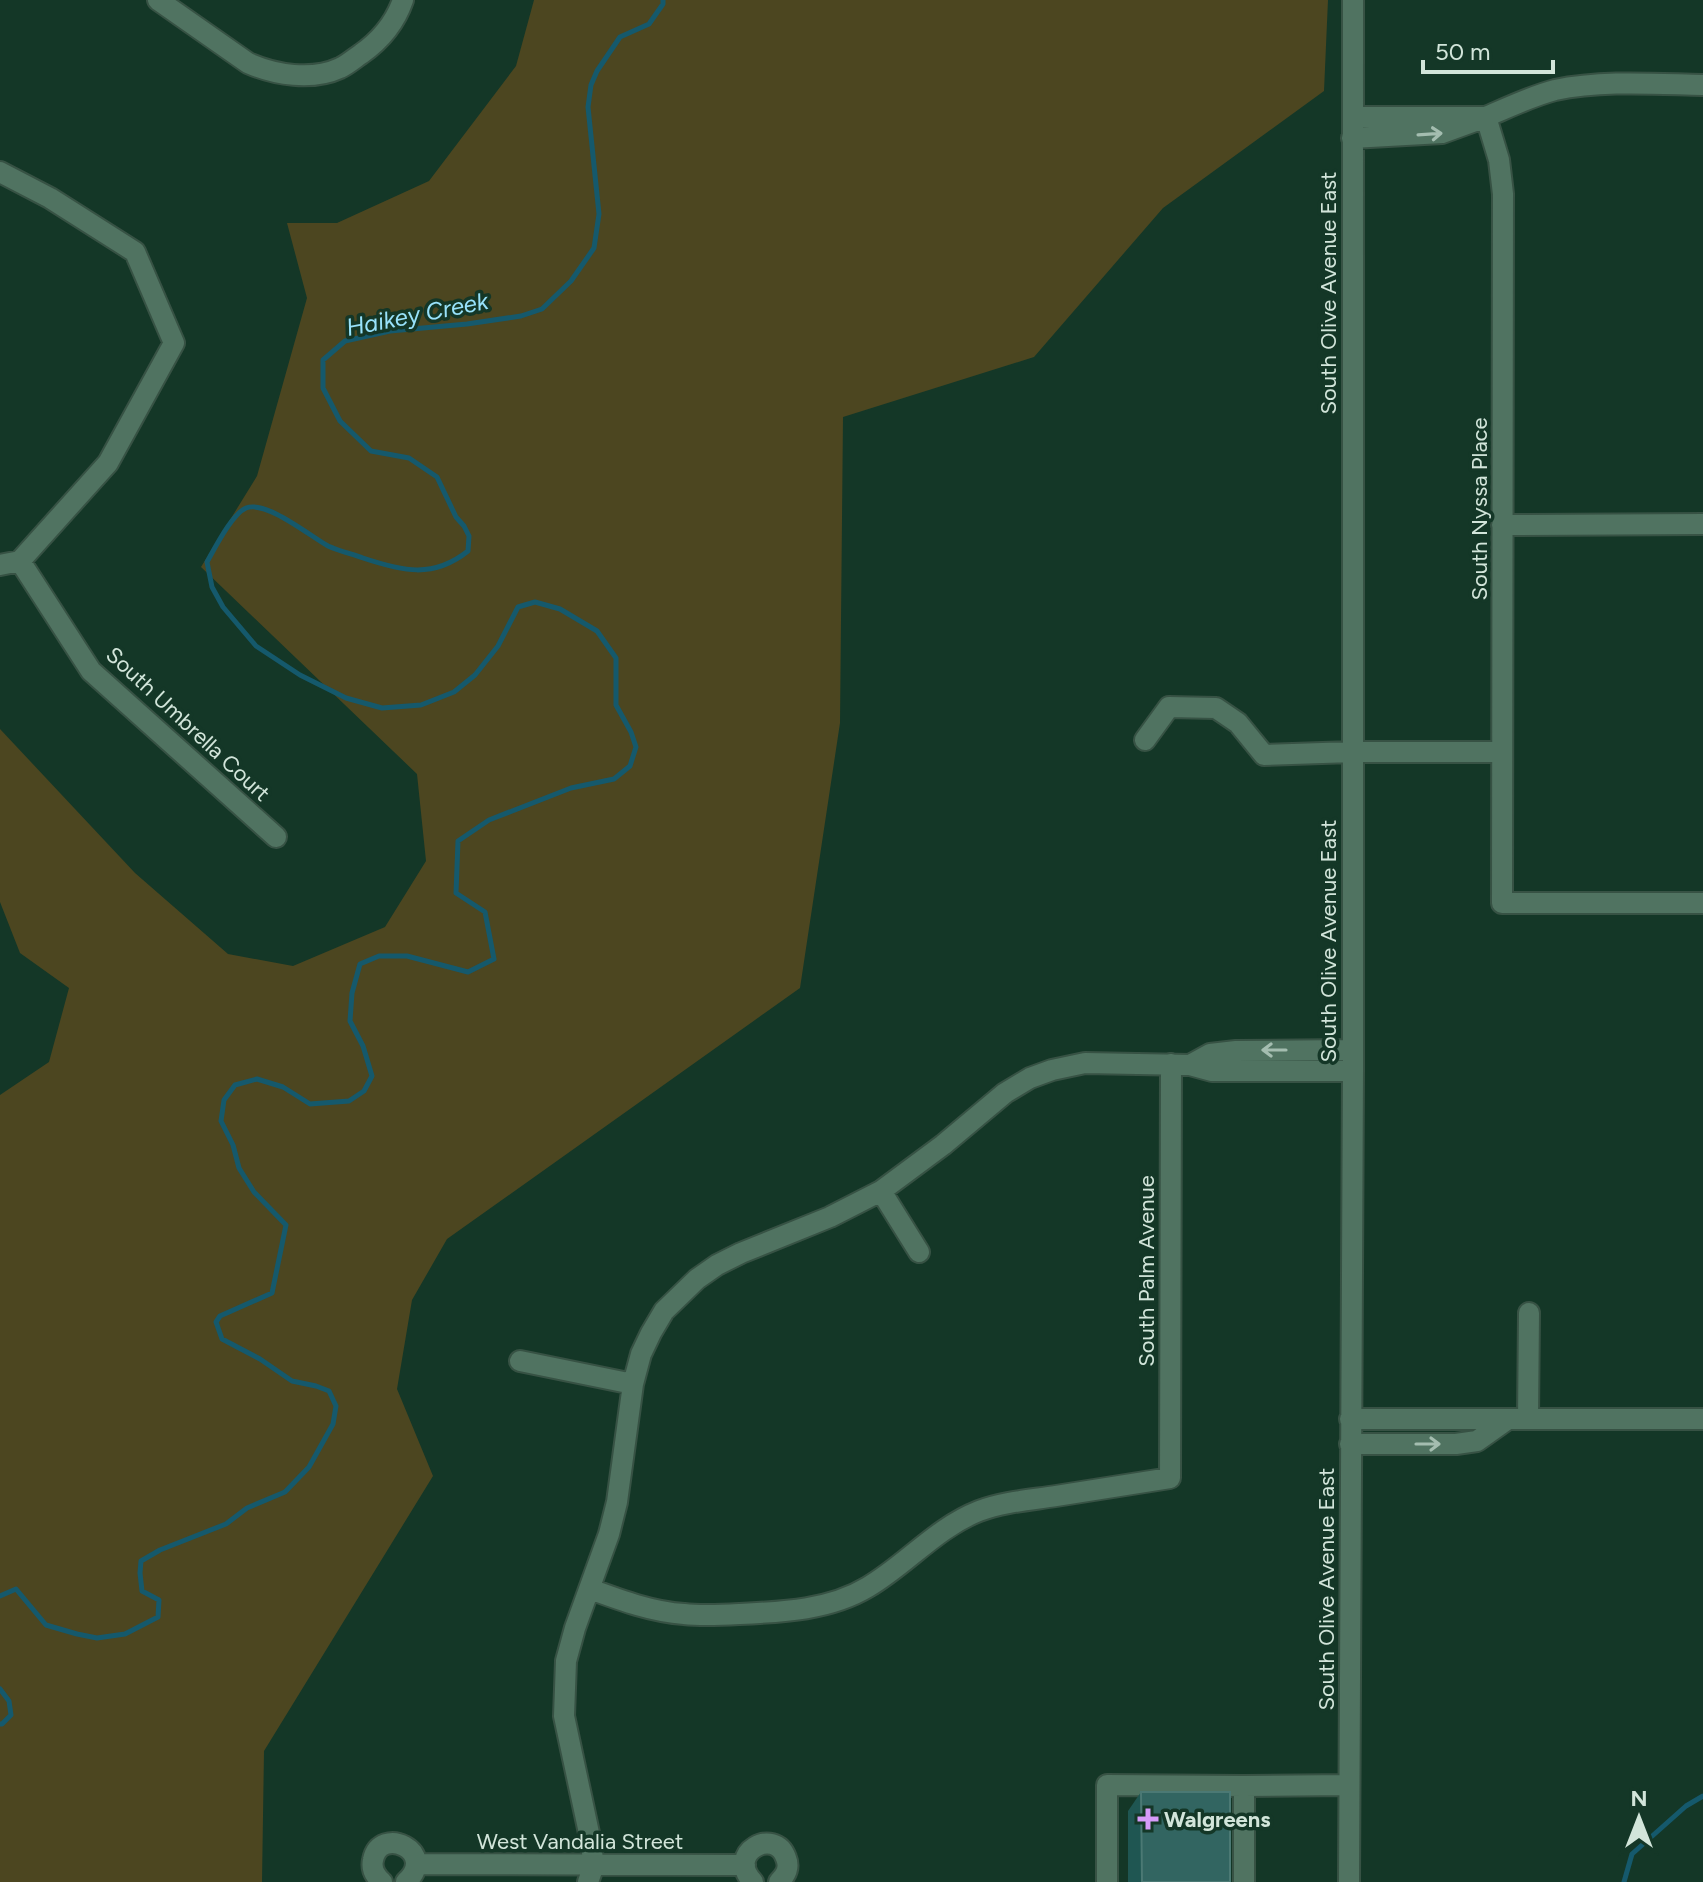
<svg xmlns="http://www.w3.org/2000/svg" width="1703" height="1882" viewBox="0 0 1703 1882" font-family="Figtree,sans-serif">
	<style>
		.green { fill: #4c4620 }
		.lines { fill: none; stroke-linecap: round; stroke-linejoin: round }
		.stream { stroke: #15596c; stroke-width: 5 }
		.minor-casing { stroke: #375244; stroke-width: 24 }
		.minor { stroke: #507361; stroke-width: 20 }
		.wall { fill: #1f5652 }
		.building { fill: #326561; stroke: #4b7974; stroke-width: 2 }
		.oneway { stroke: #a4bdb0 }
		.poi-dot { fill: #d69bf9; stroke: #143727; stroke-width: 3 }
		.labels { text-anchor: middle; dominant-baseline: central; stroke-width: 7; stroke-linejoin: round; paint-order: stroke }
		.street-label { font-size: 22px; fill: #d2e5da; stroke: #143727 }
		.poi-label { font-size: 22px; font-weight: bold; fill: #d2e5da; stroke: #143727; text-anchor: start }
		.water-label { font-size: 24px; font-style: italic; fill: #98e2fb; stroke: #143727 }
	</style>
	<rect width="100%" height="100%" fill="#143727"/>
	<path class="green" d="M534 0H1328L1324 91 1163 208 1034 357 843 417 840 723 800 988 447 1239 412 1300 397 1389 433 1476 264 1751 262 1882H0V1095L49 1062 69 988 20 953 0 902V729L135 873 228 954 293 966 385 927 426 861 417 774 201 567 257 476 307 298 287 223H337L429 181 516 66Z"/>
	<g class="lines">
		<path class="stream" d="M0 1596 16 1589 46 1625 77 1634 97 1638 125 1634 158 1617 159 1600 142 1591 140 1573 141 1561 160 1550 226 1524 247 1508 285 1492 309 1467 333 1424 336 1406 329 1391 316 1386 292 1381 260 1359 222 1339 216 1322 220 1316 272 1293 286 1225 254 1192 239 1168 233 1145 221 1121 224 1100 235 1085 257 1079 283 1087 310 1104 349 1101 364 1091 372 1076 363 1046 350 1021 352 993 360 964 379 956H407L468 972 494 959 485 912 456 893 458 841 489 820 571 788 614 779 630 766 636 747 631 732 616 705V658L597 631 560 609 535 602 518 607 498 646 475 675 454 692 421 705 382 708 346 698 300 675 256 646 223 607 212 587 207 562C215 548 232 514 246 508 266 500 310 536 328 546 339 551 352 554 363 558 402 571 433 579 468 551L469 536 464 526 456 517 437 477 409 458 371 451 340 421 323 388V360L345 341 390 331 467 324 521 316 542 309 571 281 594 248 599 214 588 107 591 85 597 71 620 37 649 24 663 4V0
			M0 1689 9 1701 11 1715 2 1724H0
			M1624 1882 1632 1854 1686 1806 1703 1796"/>
		<g class="minor-casing">
			<path id="minor" d="M158 0 248 63C275 75 312 81 340 68 347 65 355 58 361 54 381 40 395 23 403 0
				M1703 85C1655 84 1603 80 1555 90 1532 96 1509 107 1486 117L1499 160 1503 194 1502 903H1703
				M1352 138 1442 133 1486 117H1353
				M0 172 50 198 135 252 174 343 108 463 20 561 0 565
				M1502 525 1703 524
				M20 561 91 671 276 837
				M1145 740 1169 707 1216 708 1238 723 1264 755 1352 752H1502
				M1190 1065 1210 1054 1236 1051 1352 1050
				M881 1191 919 1252
				M520 1361 633 1384
				M1350 1419H1703
				M1528 1419 1529 1313
				M1350 1444H1456L1477 1441 1508 1419
				M590 1589C620 1600 652 1612 684 1614 702 1616 721 1615 739 1614 783 1612 830 1610 868 1587 907 1564 936 1528 979 1511 1003 1502 1030 1500 1056 1496 1094 1490 1132 1484 1170 1478L1171 1064
				M416 1864 745 1865
				M382 1882C375 1876 371 1869 373 1860 380 1824 439 1852 406 1882
				M588 1882 594 1865 589 1833 564 1716 566 1661 575 1628 609 1534 617 1502 633 1384 641 1354 651 1333 664 1311 697 1279 717 1265 741 1253 830 1217 881 1191 943 1145 1005 1093 1030 1078 1052 1070 1085 1063 1190 1065 1212 1071H1353
				M753 1882C725 1853 775 1826 786 1858 790 1868 786 1875 779 1882
				M1107 1882V1785L1244 1786
				M1244 1882V1786L1349 1785
				M1349 1882 1353 1071V0"/>
		</g>
		<use href="#minor" class="minor"/>
	</g>
	<path class="wall" d="M1141 1792 1230 1882H1128V1811Z"/>
	<path class="building" d="M1141 1792H1230V1882H1142Z"/>
	<defs><path id="oneway-shaft" d="M-6 0H5M1.5-3L5.5 0L1.5 3" fill="none" stroke-width="1.6" stroke-linecap="round" stroke-linejoin="round" transform="scale(2)"/></defs>
	<g class="oneway">
		<use href="#oneway-shaft" transform="translate(1430 134) rotate(-4)"/>
		<use href="#oneway-shaft" transform="translate(1274 1050) rotate(180)"/>
		<use href="#oneway-shaft" transform="translate(1428 1444)"/>
	</g>
	<path class="poi-dot" d="M1144 1807h8v8h8v8h-8v8h-8v-8h-8v-8h8z"/>
	<g class="labels">
		<g class="street-label">
			<text transform="translate(1328 293) rotate(-90)">South Olive Avenue East</text>
			<text transform="translate(1479 509) rotate(-90)">South Nyssa Place</text>
			<text transform="translate(188 724) rotate(43)">South Umbrella Court</text>
			<text transform="translate(1328 941) rotate(-90)">South Olive Avenue East</text>
			<text transform="translate(1146 1271) rotate(-90)">South Palm Avenue</text>
			<text transform="translate(1326 1589) rotate(-90)">South Olive Avenue East</text>
			<text x="580" y="1841">West Vandalia Street</text>
		</g>
		<g class="poi-label">
			<text x="1164" y="1819">Walgreens</text>
		</g>
		<g class="water-label">
			<text transform="translate(417 314) rotate(-11)">Haikey Creek</text>
		</g>
	</g>
	<g transform="translate(1639 1818)" stroke="#143727" stroke-width="6" paint-order="stroke">
	<path d="M0-6L14 30L0 20L-14 30Z" fill="#d2e5da"/>
	<text y="-12" font-size="22" font-weight="bold" text-anchor="middle" fill="#d2e5da">N</text>
	</g>
	<path d="M1423 60v12h130v-12" fill="none" stroke="#d2e5da" stroke-width="4"/>
	<text x="1435" y="60" font-size="24" fill="#d2e5da" stroke="#143727" stroke-width="6" paint-order="stroke">50 m</text>
</svg>
